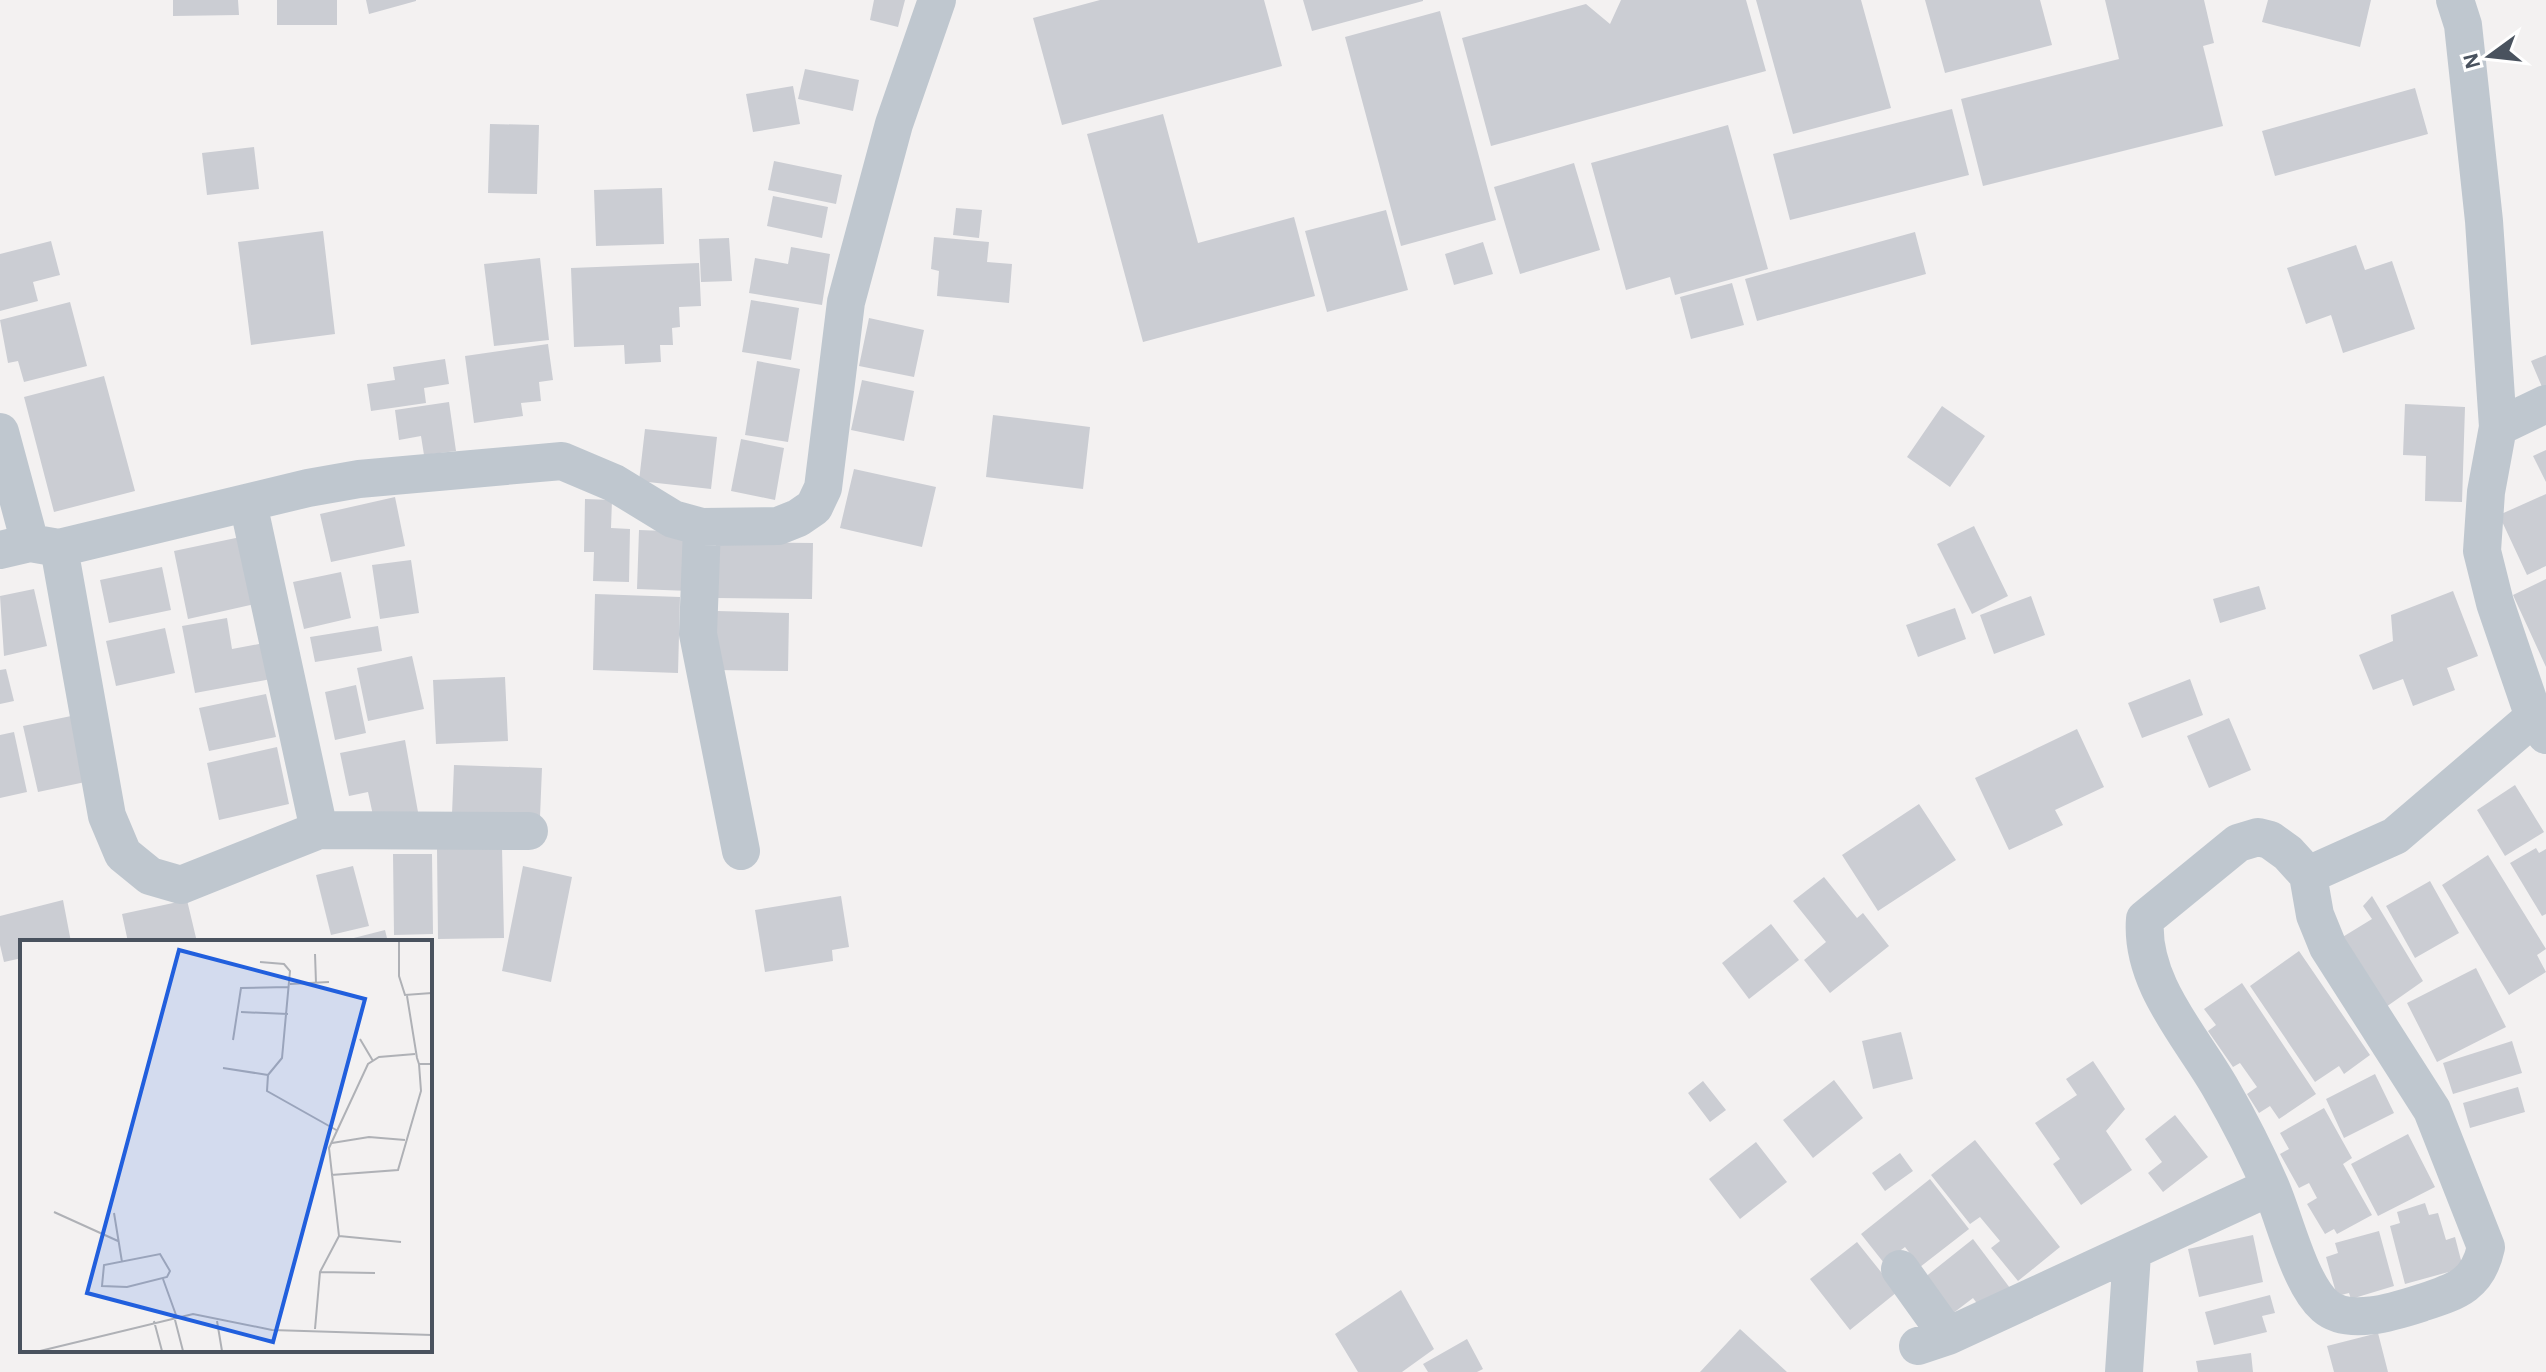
<svg xmlns="http://www.w3.org/2000/svg" width="2546" height="1372" viewBox="0 0 2546 1372" font-family="'Alegreya Sans',sans-serif">
	<style>
		.building { fill: #cbcdd3 }
		.lines { fill: none; stroke-linecap: round; stroke-linejoin: round }
		.street { stroke: #bfc7cf; stroke-width: 38 }
		.inset-road { fill: none; stroke: #afb1b6; stroke-width: 2 }
		.view { fill: #215fdd; fill-opacity: 0.15; stroke: #215fdd; stroke-width: 4 }
		.inset-edge { fill: none; stroke: #49525e; stroke-width: 4 }
	</style>
	<rect width="100%" height="100%" fill="#f3f1f1"/>
	<path class="building" d="M173 0H238L239 15 173 16Z
		M277 0H337V25H277Z
		M366 0H416V1L369 14Z
		M874 0H905L898 27 870 20Z
		M1100 0H1264L1282 66 1062 125 1033 18Z
		M1303 0H1423V1L1312 31Z
		M1621 0H1746L1766 71 1491 146 1462 38 1586 4 1610 24Z
		M1756 0H1861L1891 108 1793 134Z
		M1925 0H2040L2052 45 1945 73Z
		M2105 0H2204L2214 43 2203 46 2223 126 1983 186 1961 99 2119 59Z
		M2268 0H2371L2360 47 2262 22Z
		M1440 11 1496 220 1401 246 1345 37Z
		M805 69 859 80 853 111 798 99Z
		M793 86 800 124 753 132 746 94Z
		M2415 88 2428 134 2275 176 2262 131Z
		M1952 109 1969 175 1790 220 1773 154Z
		M1163 114 1198 243 1294 217 1315 296 1143 342 1087 134Z
		M490 124 539 125 537 194 488 193Z
		M1728 125 1768 269 1675 295 1670 277 1626 290 1591 163Z
		M254 147 259 189 207 195 202 153Z
		M774 161 842 175 836 204 768 190Z
		M1574 163 1600 250 1520 274 1494 187Z
		M662 188 664 244 596 246 594 190Z
		M773 196 828 207 822 238 767 226Z
		M956 208 982 210 979 238 953 235Z
		M1386 210 1408 290 1327 312 1305 231Z
		M323 231 335 334 251 345 238 242Z
		M1915 232 1926 274 1757 321 1745 279Z
		M934 237 989 242 987 262 1012 264 1009 303 937 296 939 271 931 269Z
		M729 238 732 281 701 282 699 239Z
		M51 241 60 275 33 282 38 301 0 311V254Z
		M1483 242 1493 274 1454 285 1445 254Z
		M2356 245 2365 270 2392 261 2415 329 2343 353 2331 315 2306 324 2287 268Z
		M791 247 830 254 822 305 749 293 755 258 788 264Z
		M540 258 549 340 494 346 484 264Z
		M699 263 701 306 679 307 680 327 672 328 673 345H660L661 362 625 364 624 345 574 347 571 268Z
		M1732 283 1744 325 1691 339 1680 297Z
		M751 300 799 308 791 360 742 352Z
		M70 302 87 366 24 382 18 361 8 363 0 320Z
		M869 318 924 330 914 377 859 366Z
		M548 344 553 380 539 382 541 401 521 403 523 416 474 423 465 356Z
		M2546 355V386L2542 387 2531 361Z
		M445 359 449 384 424 388 426 403 371 411 367 384 395 380 393 367Z
		M757 361 800 369 788 442 745 435Z
		M104 376 135 491 54 512 24 397Z
		M862 380 914 391 904 441 851 430Z
		M449 402 456 451 424 455 421 436 399 440 395 410Z
		M2405 404 2465 407 2462 502 2425 501 2426 456 2403 455Z
		M1942 406 1985 436 1950 487 1907 457Z
		M993 415 1090 427 1083 489 986 477Z
		M645 429 717 437 711 489 639 481Z
		M741 439 784 448 775 500 731 491Z
		M2546 450V482L2533 456Z
		M854 469 936 487 922 547 840 528Z
		M2546 494V566L2527 575 2499 515Z
		M395 497 405 546 331 562 320 514Z
		M585 499 612 500 611 528 630 529 629 582 593 581 594 552H584Z
		M1974 526 2008 596 1972 614 1937 544Z
		M639 530 692 532 690 591 637 589Z
		M250 535 264 602 188 619 174 551Z
		M716 542 813 543 812 599 715 598Z
		M411 560 419 613 380 619 372 565Z
		M162 567 171 610 109 623 100 580Z
		M341 572 351 618 304 629 293 582Z
		M2546 579V667L2513 595Z
		M2259 586 2266 609 2220 623 2213 599Z
		M34 589 47 646 4 656 0 596Z
		M2453 591 2478 656 2447 668 2455 690 2413 706 2403 679 2373 690 2359 655 2393 641 2391 615Z
		M595 594 680 597 678 673 593 670Z
		M2031 596 2045 635 1994 654 1980 615Z
		M1955 608 1966 639 1918 657 1906 625Z
		M717 611 789 613 788 671 716 670Z
		M227 618 232 649 264 643 271 679 195 693 182 626Z
		M378 626 382 651 315 662 310 637Z
		M165 628 175 673 116 686 106 641Z
		M412 656 424 709 368 721 357 668Z
		M6 669 14 701 0 704V670Z
		M505 677 508 741 436 744 433 680Z
		M2190 679 2203 715 2142 738 2128 703Z
		M356 685 366 733 335 740 325 692Z
		M266 694 276 737 209 751 199 708Z
		M76 715 90 781 38 792 23 726Z
		M2229 718 2251 770 2209 788 2187 736Z
		M2077 729 2104 787 2055 810 2063 825 2009 850 1975 778Z
		M14 732 27 792 0 798V735Z
		M405 740 418 812 374 820 368 792 349 796 340 753Z
		M277 747 289 804 219 820 207 763Z
		M454 765 542 768 540 817 452 814Z
		M2515 785 2544 832 2505 856 2477 810Z
		M1919 804 1956 860 1878 911 1842 855Z
		M502 847 504 938 438 939 437 849Z
		M2536 848 2539 853 2546 849V914L2542 916 2510 863Z
		M393 854H432L433 934 394 935Z
		M2488 855 2546 949 2537 955 2546 972 2509 995 2442 885Z
		M353 866 369 926 331 935 316 875Z
		M523 866 572 877 551 982 502 971Z
		M1824 877 1857 918 1863 913 1889 946 1830 993 1804 960 1826 942 1793 901Z
		M2430 881 2459 933 2415 958 2386 906Z
		M841 896 849 947 832 950 833 961 765 972 755 910Z
		M2372 896 2423 981 2376 1014 2341 938 2372 919 2363 906Z
		M63 900 71 942H22V958L4 962 0 945V916Z
		M187 900 197 942H128L122 914Z
		M1771 924 1799 960 1749 999 1722 963Z
		M385 930 388 942H342V941Z
		M2299 951 2370 1055 2344 1074 2339 1066 2315 1082 2250 986Z
		M2476 968 2506 1027 2437 1062 2407 1003Z
		M2242 983 2316 1094 2279 1119 2270 1106 2259 1113 2247 1094 2257 1087 2240 1063 2233 1067 2208 1031 2216 1025 2204 1009Z
		M1901 1032 1913 1079 1873 1089 1862 1041Z
		M2512 1041 2522 1073 2453 1094 2443 1063Z
		M2093 1061 2125 1109 2106 1131 2132 1170 2081 1205 2053 1164 2060 1159 2035 1123 2077 1095 2066 1079Z
		M2375 1074 2394 1113 2344 1138 2326 1099Z
		M1834 1080 1863 1118 1813 1158 1783 1120Z
		M1703 1081 1726 1110 1710 1122 1688 1093Z
		M2518 1087 2525 1112 2470 1128 2463 1103Z
		M2324 1108 2352 1158 2343 1164 2372 1215 2337 1234 2334 1229 2325 1234 2307 1204 2317 1198 2309 1183 2299 1188 2280 1154 2289 1149 2280 1133Z
		M2175 1115 2208 1157 2163 1192 2148 1173 2162 1162 2145 1139Z
		M2408 1134 2435 1187 2378 1216 2351 1164Z
		M1975 1140 2060 1247 2018 1281 1991 1248 2000 1241 1980 1217 1970 1224 1931 1175Z
		M1756 1142 1787 1182 1740 1219 1709 1179Z
		M1900 1153 1913 1171 1885 1191 1872 1173Z
		M1930 1179 1969 1229 1920 1267 1905 1247 1884 1263 1861 1234Z
		M2425 1203 2429 1215 2438 1213 2446 1240 2455 1237 2463 1268 2405 1284 2390 1226 2400 1223 2397 1212Z
		M2379 1231 2394 1286 2351 1299 2349 1293 2337 1296 2326 1257 2338 1253 2335 1243Z
		M2253 1235 2263 1282 2199 1297 2188 1249Z
		M1973 1239 2013 1292 1985 1314 1973 1298 1952 1314 1924 1278Z
		M1857 1242 1897 1292 1850 1330 1810 1279Z
		M1401 1290 1434 1349 1402 1372H1358L1335 1334Z
		M2270 1295 2275 1313 2262 1316 2267 1332 2214 1345 2205 1312Z
		M1740 1329 1787 1372H1700Z
		M2378 1333 2388 1372H2334L2327 1346Z
		M1467 1339 1483 1369 1477 1372H1428L1423 1364Z
		M2251 1353 2253 1372H2198L2196 1361Z"/>
	<g class="lines">
		<path class="street" d="M2455 0 2463 25 2484 221 2498 427 2486 492 2482 551 2495 603 2534 717 2546 735
			M2498 427 2546 404
			M0 432 30 543
			M248 503 319 830
			M702 527 698 634 741 851
			M59 548 107 816 123 854 150 876 181 885 319 830 529 831
			M0 550 30 543 59 548 308 488 359 479 562 461 614 483 673 519 702 527 778 526 798 518 814 507 823 488 846 302 894 124 937 0
			M2258 837 2270 840 2288 853 2308 875 2315 915 2328 947 2432 1110 2486 1247C2478 1284 2458 1291 2424 1302 2396 1311 2349 1327 2325 1306 2300 1284 2285 1221 2272 1190 2257 1155 2239 1120 2220 1087 2190 1035 2140 982 2145 919L2238 843Z
			M2308 875 2395 836 2534 717
			M1900 1269 1948 1336 1918 1346
			M1948 1336 2270 1187
			M2124 1372 2132 1254"/>
	</g>
	<g transform="translate(20 940)">
		<rect width="412" height="412" fill="#f3f1f1"/>
		<path class="inset-road" d="M379 1V36L385 55 412 53M295 14 296 43M240 22 264 24 270 31 262 118 248 135 247 151 318 191M270 44 309 42M387 56 397 118 399 124H412M221 72 268 74M340 99 353 121M213 100 221 48 268 47M203 128 248 135M312 203 349 197 385 200M311 235 378 230 401 151 399 124M34 272 98 301M94 273 102 322M319 296 381 302M140 314 150 331 147 337 107 347 82 346 84 325ZM300 332 355 333M143 339 156 375M154 376 163 411M134 381 142 411M197 381 202 411M295 389 300 332 319 296 309 208 348 124 359 117 395 114M20 411 173 374 252 390 412 395"/>
		<path class="view" d="M159 10 345 59 253 402 67 353Z"/>
		<rect width="412" height="412" class="inset-edge"/>
	</g>
	<g transform="translate(2490 56) rotate(255)" stroke="#ffffff" stroke-width="6" paint-order="stroke">
	<path d="M0-6L14 30L0 20L-14 30Z" fill="#49525e"/>
	<text y="-12" font-size="22" font-weight="bold" text-anchor="middle" fill="#49525e">N</text>
	</g>
</svg>
